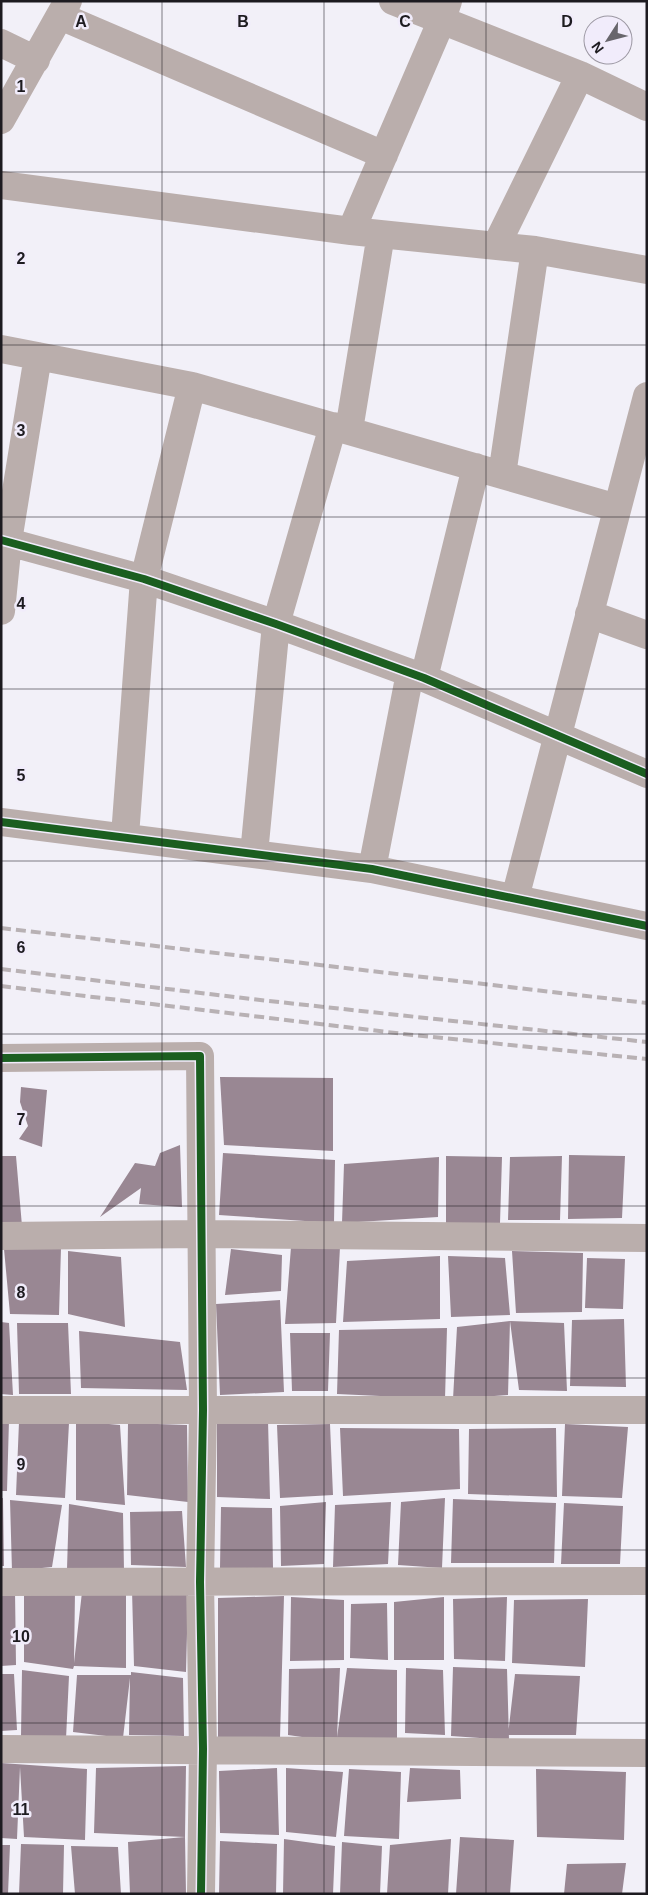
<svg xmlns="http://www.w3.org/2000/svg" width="648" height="1895" viewBox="0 0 648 1895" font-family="Helvetica,sans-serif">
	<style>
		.building { fill: #998793 }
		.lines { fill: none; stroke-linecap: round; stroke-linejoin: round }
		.minor { stroke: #baaeac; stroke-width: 28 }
		.rail { stroke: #b8b1b4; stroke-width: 4; stroke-dasharray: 10 5; stroke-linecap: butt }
		.cycleway-casing { stroke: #f1ecfb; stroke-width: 11 }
		.cycleway { stroke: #1b5e20; stroke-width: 8 }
		.grid { fill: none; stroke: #1d1b20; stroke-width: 1; stroke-opacity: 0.55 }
		.grid-label { font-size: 16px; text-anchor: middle; font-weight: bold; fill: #1d1b20; stroke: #f1ecfb; stroke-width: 5; stroke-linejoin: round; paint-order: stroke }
	</style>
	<rect width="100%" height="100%" fill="#f2f0f8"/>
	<path class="building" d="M220 1077 333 1078V1151L224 1145Z
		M21 1087 47 1090 42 1147 19 1139 28 1126 20 1102Z
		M180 1145 182 1207 139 1204 141 1188 100 1217 135 1163 155 1166 160 1153Z
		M223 1153 335 1160 334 1223 219 1215Z
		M569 1155 625 1156 622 1218 568 1219Z
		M1 1156H16L22 1226 1 1225Z
		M446 1156 502 1157 500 1223 446 1224Z
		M562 1156 560 1220H508L510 1157Z
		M439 1157 438 1217 342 1223 344 1164Z
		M291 1247H340L336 1323 285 1324Z
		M61 1248 59 1315 10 1314 4 1249Z
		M231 1249 282 1255 281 1291 225 1295Z
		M68 1251 121 1257 125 1327 68 1314Z
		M512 1251 583 1253 582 1312 516 1313Z
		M440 1256V1319L343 1322 347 1261Z
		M448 1256 505 1258 510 1315 451 1317Z
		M587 1258 625 1259 623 1309 585 1308Z
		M280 1300 284 1392 220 1395 216 1304Z
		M624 1319 626 1387 570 1386 572 1320Z
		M510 1321 564 1323 567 1391 519 1390Z
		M510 1321 508 1395 453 1399 457 1327Z
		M1 1322 9 1323 13 1395 1 1394Z
		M17 1323H68L71 1394H19Z
		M447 1328 445 1399 337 1394 339 1330Z
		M79 1331 180 1342 187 1390 81 1388Z
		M290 1333H330L328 1391H292Z
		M1 1420H9L7 1491H1Z
		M268 1420 270 1499 217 1497V1422Z
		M76 1421 120 1425 125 1505 76 1500Z
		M19 1422 69 1423 65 1498 16 1495Z
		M128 1423 187 1425 188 1502 127 1495Z
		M330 1424 333 1495 280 1498 277 1425Z
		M565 1424 628 1427 622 1498 562 1496Z
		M340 1428 459 1429 460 1489 343 1496Z
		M556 1428 557 1497 468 1494 469 1429Z
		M1 1498H3L4 1566H1Z
		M445 1498 442 1568 398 1565 401 1502Z
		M453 1499 556 1503 554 1563H451Z
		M10 1500 62 1505 52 1567 12 1571Z
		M326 1502 324 1564 281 1566 280 1506Z
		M391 1502 388 1564 333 1567 335 1505Z
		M564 1503 623 1506 620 1564H561Z
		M69 1504 123 1513 124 1570 67 1569Z
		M221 1507 272 1508 273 1568H220Z
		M182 1511 186 1567 131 1565 130 1512Z
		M1 1590 15 1591 16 1665 1 1666Z
		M24 1590 75 1591 74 1663 82 1592 126 1594V1668L74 1666 73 1669 24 1662Z
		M132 1590 188 1594 186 1672 134 1666Z
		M284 1596 280 1738 218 1737V1598Z
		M291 1597 344 1600V1660L290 1661Z
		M444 1597V1660H394V1602Z
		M507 1597 505 1661 454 1659 453 1599Z
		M588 1599 585 1667 512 1663 514 1600Z
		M387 1603 388 1660 350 1658 351 1604Z
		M453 1667 507 1669 509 1740 451 1736Z
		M340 1668 337 1737 347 1668 397 1670V1742H337L288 1735 289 1669Z
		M406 1668 443 1670 445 1735 405 1733Z
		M22 1670 69 1676 66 1739 21 1736Z
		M131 1672 183 1678 184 1736 129 1735 130 1678 123 1738 73 1732 77 1675H131Z
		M1 1674H14L17 1730 1 1731Z
		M515 1674 580 1676 576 1735H508Z
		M1 1763 87 1769 85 1840 24 1837 20 1767 17 1839 1 1838Z
		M186 1766 185 1837 94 1833 96 1768Z
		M277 1768 279 1835 220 1833 219 1771Z
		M286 1768 343 1772 336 1837 286 1832Z
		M410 1768 460 1770 461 1799 407 1802Z
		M349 1769 401 1772 399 1839 344 1836Z
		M536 1769 626 1772 624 1840 537 1837Z
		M185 1837 186 1894H130L128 1842Z
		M460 1837 514 1840 510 1894H456Z
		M284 1839 335 1846 333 1894H283Z
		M451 1839 448 1894H387L390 1845Z
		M220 1841 277 1844 276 1894H219Z
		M342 1842 382 1846 380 1894H340Z
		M21 1844 64 1845 63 1894H19Z
		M1 1845H10L8 1894H1Z
		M71 1846 118 1847 121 1894H75Z
		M626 1863 622 1894H564L567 1864Z"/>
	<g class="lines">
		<path class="minor" d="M393 1 580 75 647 107
			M60 16 384 155
			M1 43 36 60
			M1 120 68 1
			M1 185 351 231 535 250 647 270
			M351 231 441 22 448 1
			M496 246 580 75
			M1 349 192 386 617 508
			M349 430 381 234
			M502 475 535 250
			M1 540 144 579 276 624 424 678 647 774
			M1 611 8 541 38 356
			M589 614 647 635
			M424 678 476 467
			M1 822 372 869 647 926
			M125 836 144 579 192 386
			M254 854 276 624 333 426
			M372 869 410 673
			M515 898 647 396
			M1 1058 200 1056 203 1410 200 1582 203 1749 201 1894
			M1 1236 202 1234 647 1238
			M1 1410H647
			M1 1582 647 1581
			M1 1749 647 1753"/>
		<path class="rail" d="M1 928 647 1003
			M1 969 251 999 647 1042
			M1 986 404 1034 647 1059"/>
		<g class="cycleway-casing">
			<path id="cycleway" d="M1 540 144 579 276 624 424 678 647 774
				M1 822 372 869 647 926
				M1 1058 200 1056 203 1410 200 1582 203 1749 201 1894"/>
		</g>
		<use href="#cycleway" class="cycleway"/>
	</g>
	<path class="grid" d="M162 1V1894M324 1V1894M486 1V1894M1 172H647M1 345H647M1 517H647M1 689H647M1 861H647M1 1034H647M1 1206H647M1 1378H647M1 1550H647M1 1723H647"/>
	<g class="grid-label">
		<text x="81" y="27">A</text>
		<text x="243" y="27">B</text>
		<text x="405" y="27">C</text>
		<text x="567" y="27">D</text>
		<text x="21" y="92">1</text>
		<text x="21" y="264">2</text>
		<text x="21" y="436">3</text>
		<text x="21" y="609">4</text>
		<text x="21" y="781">5</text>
		<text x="21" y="953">6</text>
		<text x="21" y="1125">7</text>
		<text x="21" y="1298">8</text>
		<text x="21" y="1470">9</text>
		<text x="21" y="1642">10</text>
		<text x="21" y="1815">11</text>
	</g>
	<rect width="648" height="1895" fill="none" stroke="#1d1b20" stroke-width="5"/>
	<g transform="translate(608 40) rotate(234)"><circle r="24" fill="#f1ecfb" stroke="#9c98a3"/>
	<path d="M0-4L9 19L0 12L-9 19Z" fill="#68666c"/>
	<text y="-8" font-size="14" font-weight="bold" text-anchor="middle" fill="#1d1b20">N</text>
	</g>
</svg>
